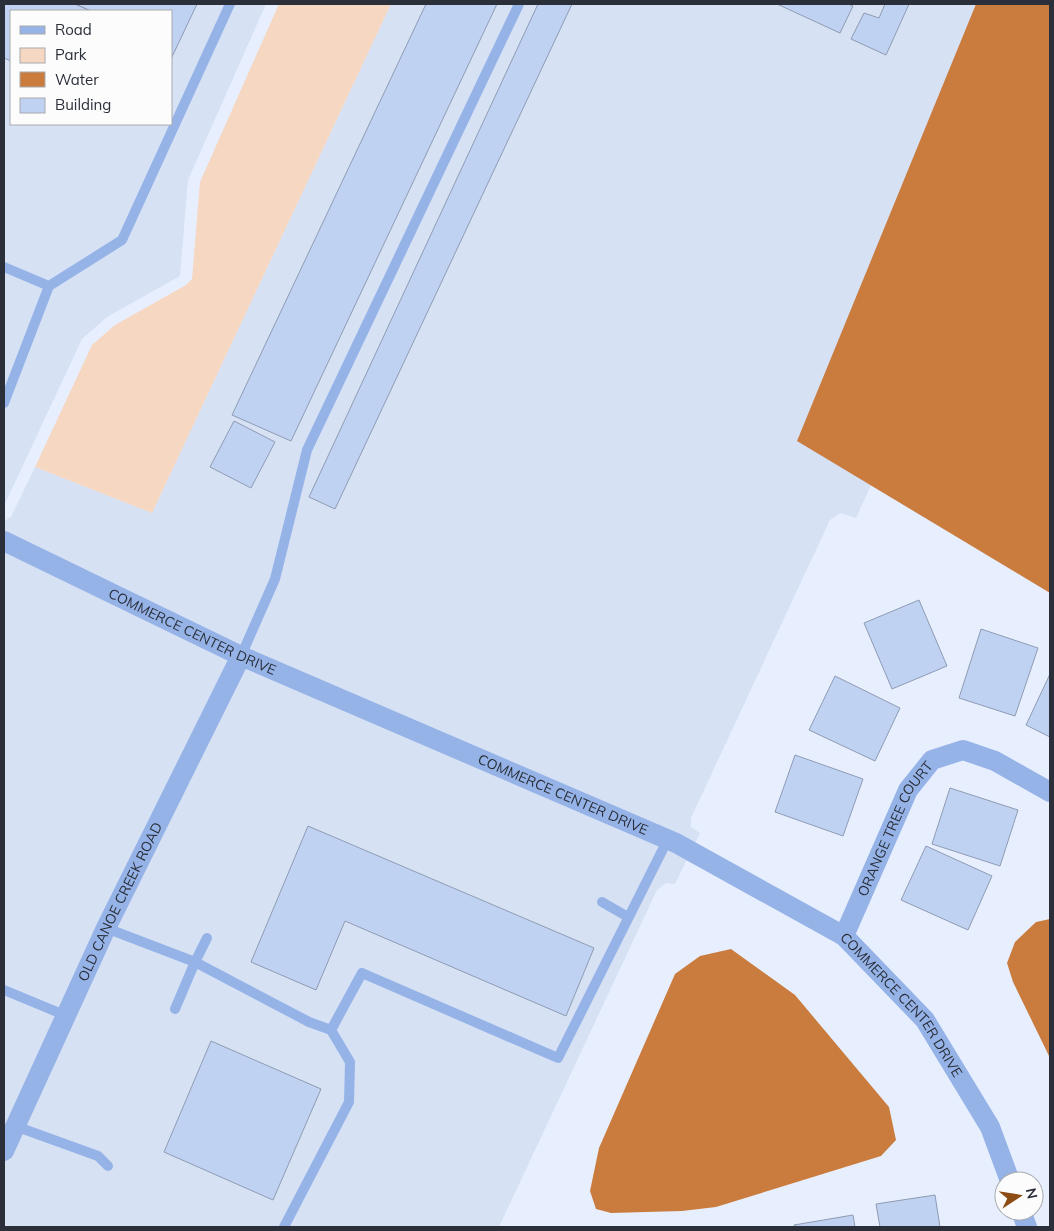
<svg xmlns="http://www.w3.org/2000/svg" width="1054" height="1231" viewBox="0 0 1054 1231" font-family="Mulish,sans-serif">
	<style>
		.built { fill: #d6e1f4; fill-rule: evenodd }
		.green { fill: #f6d7c2 }
		.water { fill: #ca7c3f }
		.building { fill: #c0d2f2; stroke: #8e9bb3 }
		.lines { fill: none; stroke-linecap: round; stroke-linejoin: round }
		.service { stroke: #96b3e8; stroke-width: 10 }
		.minor { stroke: #96b3e8; stroke-width: 20 }
		.labels { text-anchor: middle; dominant-baseline: central; stroke-width: 4.5; stroke-linejoin: round; paint-order: stroke }
		.street-label { font-size: 14px; fill: #2a2f39; stroke: #fcfcfc }
	</style>
	<rect width="100%" height="100%" fill="#e7efff"/>
	<path class="built" d="M4 4H266L188 180 180 276 107 317 82 339 4 506ZM11 11H171V124H11Z
		M391 4H976L798 440 871 485 856 518 840 513 830 520 691 818V827L700 833 675 884 666 883 657 890 499 1227H4V521L11 517 35 467 152 513Z"/>
	<path class="green" d="M279 4H391L152 513 35 467 92 345 115 325 186 285 192 279 200 182Z"/>
	<path class="water" d="M976 4H1050V593L797 441Z
		M1050 919V1058L1013 982 1007 963 1015 942 1036 922Z
		M731 949 795 995 889 1107 896 1140 881 1156 716 1207 682 1211 611 1213 596 1209 590 1191 599 1148 675 974 700 956Z"/>
	<path class="building" d="M4 4H75L91 11H11V61L4 58Z
		M75 4H197L171 59V11H91Z
		M426 4H497L291 441 232 415Z
		M538 4H572L335 509 309 497Z
		M777 4H848L853 6 840 33Z
		M885 4H909L886 55 851 39 864 13 879 18Z
		M234 421 275 442 251 488 210 467Z
		M919 600 947 666 892 689 864 623Z
		M981 629 1038 648 1015 716 959 698Z
		M1050 674V737L1026 725Z
		M835 676 900 708 875 761 809 730Z
		M795 755 863 779 843 836 775 812Z
		M950 788 1018 810 1000 866 932 844Z
		M308 826 594 948 566 1016 345 921 316 990 251 962Z
		M926 846 992 876 968 930 901 900Z
		M211 1041 321 1089 273 1200 164 1152Z
		M935 1195 940 1227H880L876 1204Z
		M853 1215 855 1227H795L794 1225Z"/>
	<g class="lines">
		<path class="service" d="M4 267 49 286
			M4 403 49 286 122 240 230 4
			M241 656 275 579 307 450 519 4
			M602 902 628 917
			M106 928 195 962 175 1009
			M207 938 195 962 309 1022 331 1030 362 973 558 1058 668 839
			M4 990 67 1016
			M15 1126 98 1156 108 1166
			M284 1227 349 1102 350 1062 331 1030"/>
		<g class="minor">
			<path id="s1" d="M4 541 241 656 676 843 844 936 925 1020 990 1127 1010 1181"/>
			<path id="s2" d="M844 936 908 790 932 760 963 750 995 761 1050 792"/>
			<path id="s3" d="M4 1151 106 928 241 656"/>
			<path d="M1021 1211 1027 1227"/>
		</g>
	</g>
	<g class="labels">
		<g class="street-label">
			<text stroke="none"><textPath href="#s1" startOffset="209">COMMERCE CENTER DRIVE</textPath></text>
			<text stroke="none"><textPath href="#s1" startOffset="614">COMMERCE CENTER DRIVE</textPath></text>
			<text stroke="none"><textPath href="#s2" startOffset="119">ORANGE TREE COURT</textPath></text>
			<text stroke="none"><textPath href="#s3" startOffset="275">OLD CANOE CREEK ROAD</textPath></text>
			<text stroke="none"><textPath href="#s1" startOffset="1019">COMMERCE CENTER DRIVE</textPath></text>
		</g>
	</g>
	<rect width="1054" height="1231" fill="none" stroke="#2a2f39" stroke-width="10"/>
	<rect x="10" y="10" width="162" height="115" fill="#fcfcfc" stroke="#a8aaae"/>
	<rect x="20" y="26" width="25" height="8" fill="#96b3e8" stroke="#a8aaae"/>
	<text x="55" y="35" font-size="15" fill="#2a2f39">Road</text>
	<rect x="20" y="48" width="25" height="15" fill="#f6d7c2" stroke="#a8aaae"/>
	<text x="55" y="60" font-size="15" fill="#2a2f39">Park</text>
	<rect x="20" y="72" width="25" height="15" fill="#ca7c3f" stroke="#a8aaae"/>
	<text x="55" y="85" font-size="15" fill="#2a2f39">Water</text>
	<rect x="20" y="98" width="25" height="15" fill="#c0d2f2" stroke="#a8aaae"/>
	<text x="55" y="110" font-size="15" fill="#2a2f39">Building</text>
	<g transform="translate(1019 1196) rotate(78)"><circle r="24" fill="#fcfcfc" stroke="#a8aaae"/>
	<path d="M0-4L9 19L0 12L-9 19Z" fill="#8c4c14"/>
	<text y="-8" font-size="14" font-weight="bold" text-anchor="middle" fill="#2a2f39">N</text>
	</g>
</svg>
